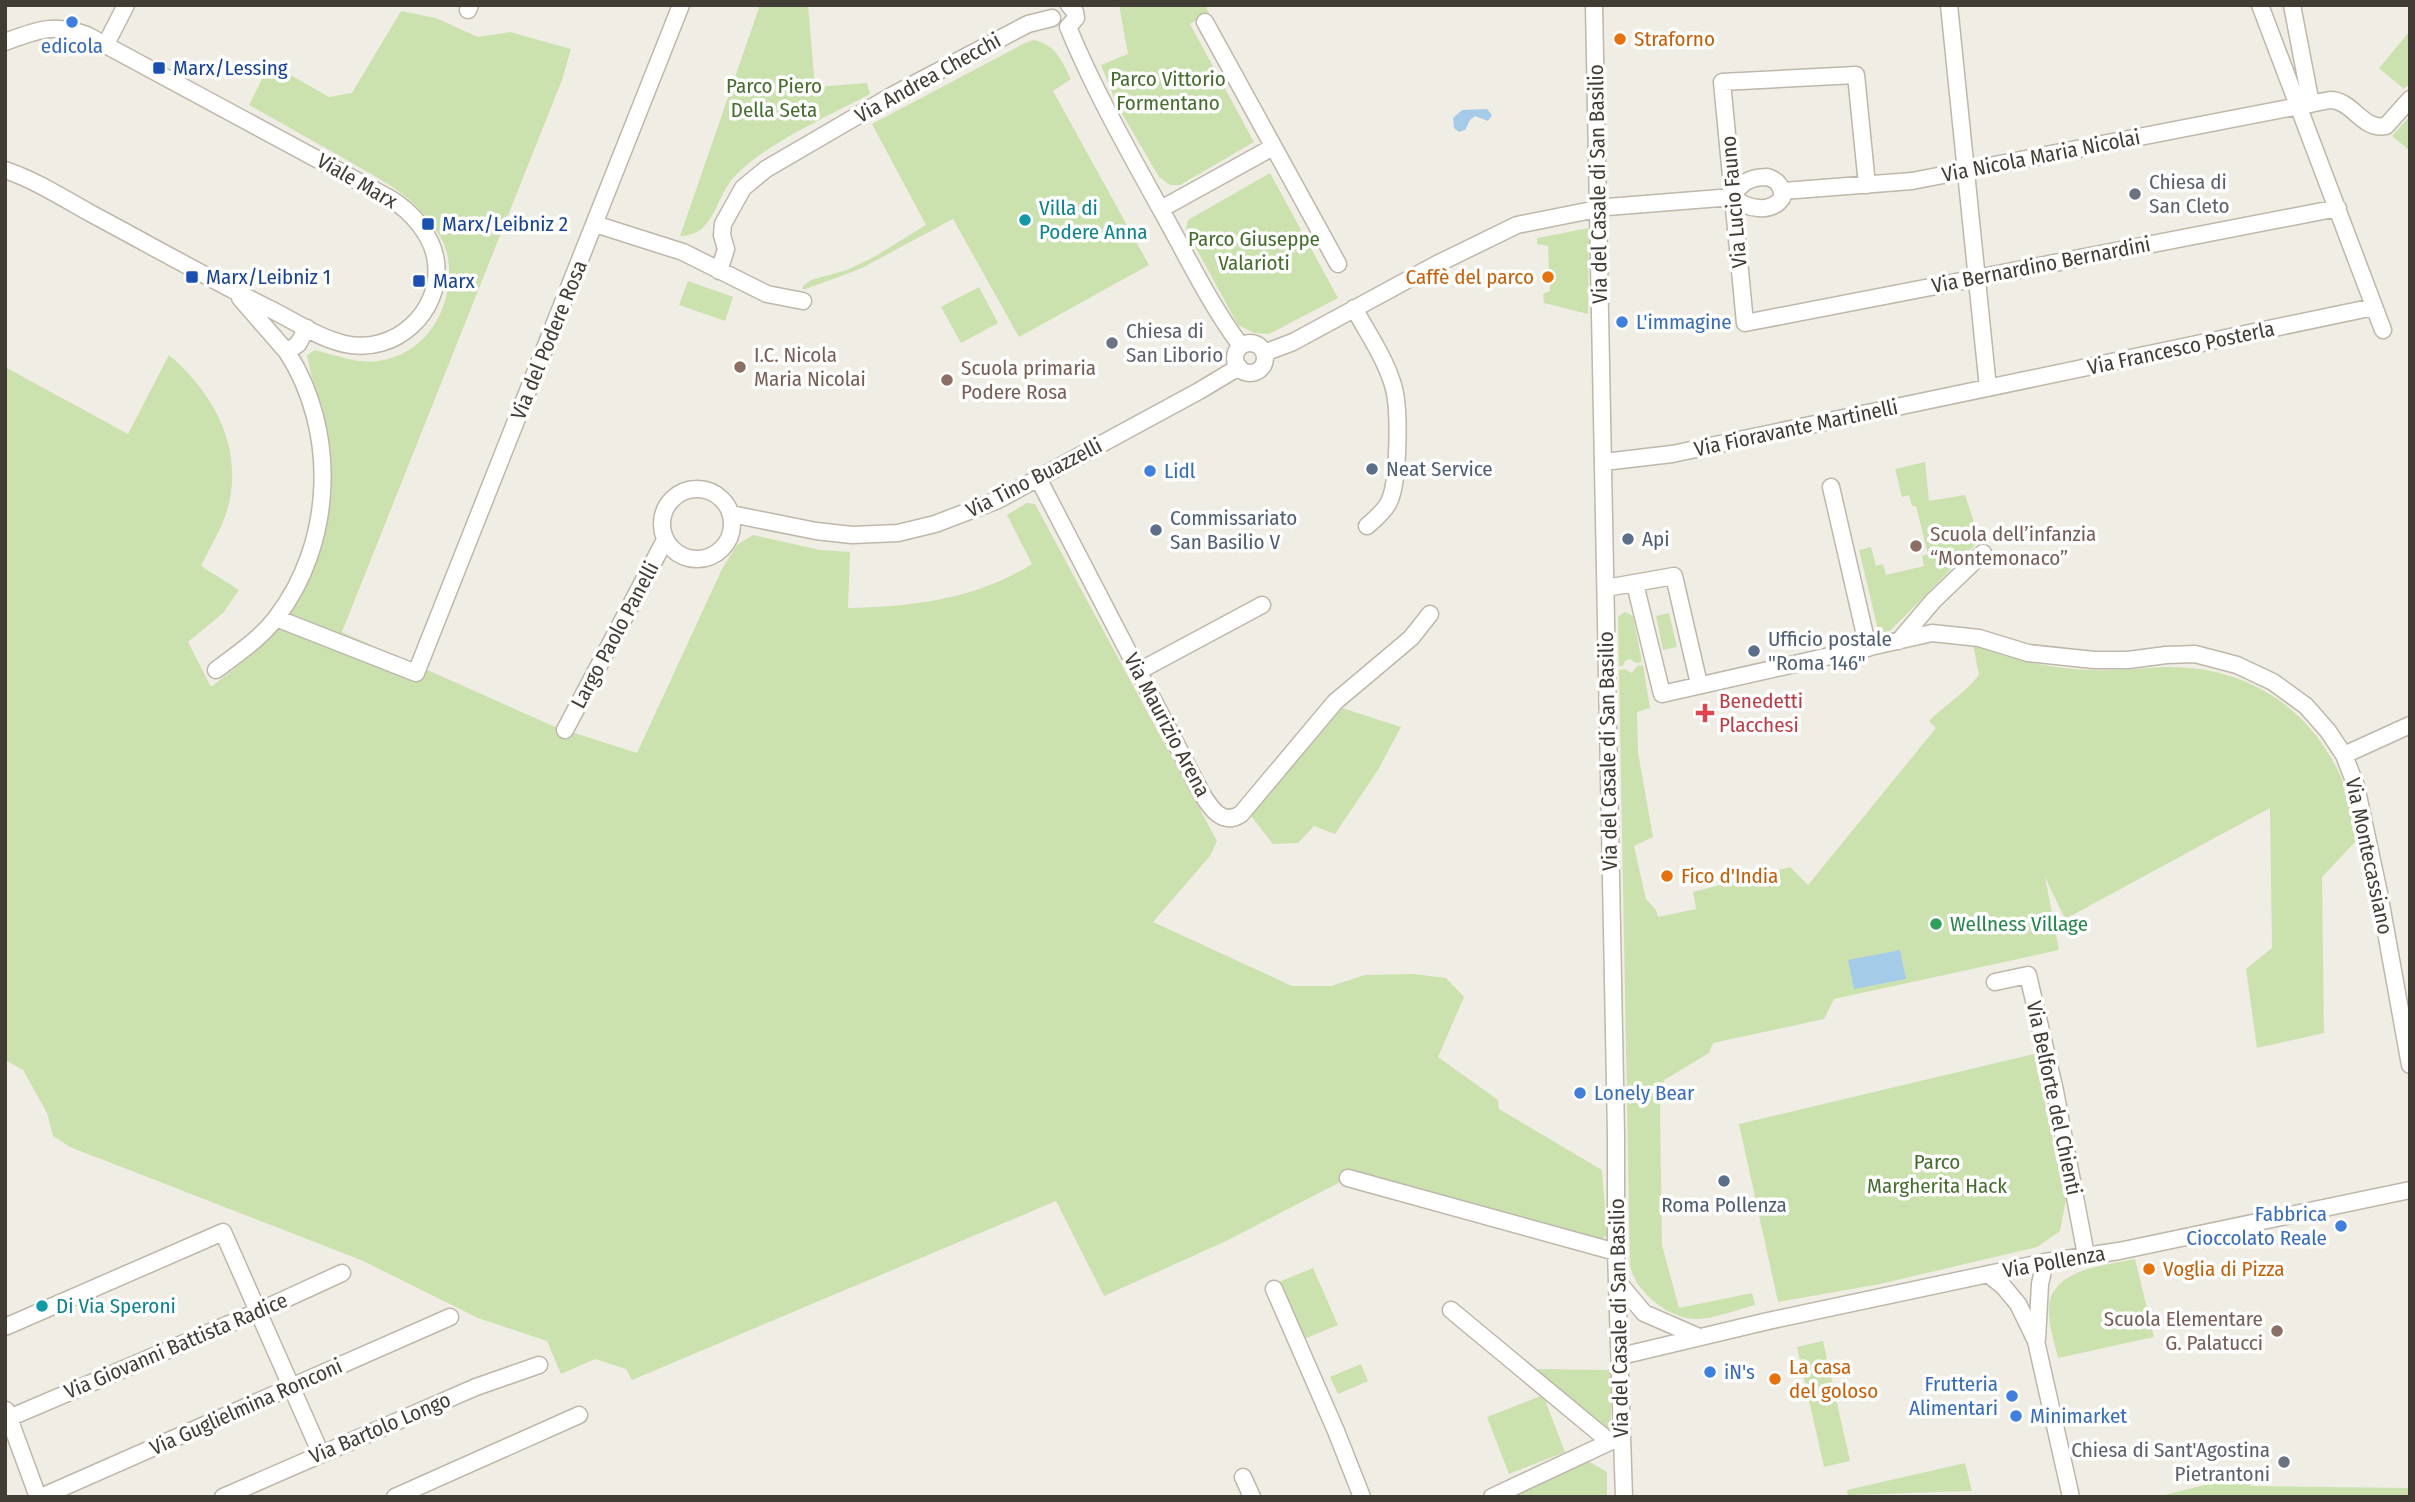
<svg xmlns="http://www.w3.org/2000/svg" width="2415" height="1502" viewBox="0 0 2415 1502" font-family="'Fira Sans Condensed',sans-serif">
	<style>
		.green { fill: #cbe2af }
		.water { fill: #a4cce9 }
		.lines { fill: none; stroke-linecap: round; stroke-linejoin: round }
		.minor-casing { stroke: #beb7aa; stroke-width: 19 }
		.minor { stroke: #fff; stroke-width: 16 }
		.shop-dot { fill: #3f7fe0; stroke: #fff; stroke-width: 2.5 }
		.food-dot { fill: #e8710a; stroke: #fff; stroke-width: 2.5 }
		.transit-dot { fill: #1a4fb4; stroke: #fff; stroke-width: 2.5 }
		.worship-dot { fill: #6b7280; stroke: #fff; stroke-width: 2.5 }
		.culture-dot { fill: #0f9aa8; stroke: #fff; stroke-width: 2.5 }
		.education-dot { fill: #8d6e63; stroke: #fff; stroke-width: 2.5 }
		.service-dot { fill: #5c6f8a; stroke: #fff; stroke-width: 2.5 }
		.health-dot { fill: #e0444e; stroke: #fff; stroke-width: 2.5 }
		.leisure-dot { fill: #2e9e5b; stroke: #fff; stroke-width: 2.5 }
		.labels { text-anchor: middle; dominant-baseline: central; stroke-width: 7; stroke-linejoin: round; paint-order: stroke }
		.food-label { font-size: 21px; fill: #c56008; stroke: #fff; text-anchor: start }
		.shop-label { font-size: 21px; fill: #366cbe; stroke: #fff; text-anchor: start }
		.transit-label { font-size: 21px; fill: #164399; stroke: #fff; text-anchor: start }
		.street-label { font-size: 21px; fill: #423d34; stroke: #fff }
		.park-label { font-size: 21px; fill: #456e2d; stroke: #fff }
		.worship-label { font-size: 21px; fill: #5b616d; stroke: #fff; text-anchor: start }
		.culture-label { font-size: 21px; fill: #0d838f; stroke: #fff; text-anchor: start }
		.education-label { font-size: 21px; fill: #785e54; stroke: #fff; text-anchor: start }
		.service-label { font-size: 21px; fill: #4e5e75; stroke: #fff; text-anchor: start }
		.health-label { font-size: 21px; fill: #be3a42; stroke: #fff; text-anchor: start }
		.leisure-label { font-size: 21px; fill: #27864d; stroke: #fff; text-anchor: start }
	</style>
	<rect width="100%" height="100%" fill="#f0ede4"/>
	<path class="green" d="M760 5H808L815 87 867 83 870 94C829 116 766 143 735 176 714 198 715 236 680 236Z
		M1119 5H1205L1209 13 1190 24 1254 142 1180 185H1170L1159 177 1118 107 1101 65 1128 54Z
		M401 11 436 18 478 37 510 32 571 49 562 80 342 632 553 726 637 753 722 569 737 545 753 535 820 550 850 552 848 608C911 607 978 599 1032 564L1007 515 1027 503 1035 504 1217 841 1210 856 1153 922 1292 986H1331L1365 975 1414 974 1446 978 1464 997 1438 1057 1498 1100 1499 1109 1602 1170 1607 1235 1600 1241 1348 1178 1224 1242 1104 1296 1056 1201 632 1380 626 1369 595 1359 561 1374 547 1341 478 1318 361 1260 70 1147 53 1136 47 1113 23 1070 5 1060V367L128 434 169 355C213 392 244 448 228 507 223 527 210 547 201 566L239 590 223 613 188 642 211 687 254 653 278 628 291 609 326 531 332 492 331 452 322 406 311 374 307 355 315 350C335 355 358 364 378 361 430 354 457 301 447 253 444 237 425 215 414 204 395 186 370 174 347 160 314 142 282 123 249 105L270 63 329 97 352 93Z
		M2410 31V83L2404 89 2379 68Z
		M1034 40C1056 44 1062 62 1071 79L1053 91 1149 265 1019 337 953 219 860 269 803 290V286L811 280 847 270 874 257 926 225 872 124 1025 43Z
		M2410 116V151L2392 136Z
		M1270 173 1338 298 1269 334 1254 333 1238 325 1186 230 1188 220Z
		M1589 228 1588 314 1544 303 1543 294 1550 291 1548 246 1537 244V238Z
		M688 281 733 297 725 321 679 305Z
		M979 287 998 323 961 343 941 307Z
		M1925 462 1929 501 1965 495 1980 540 1890 631 1879 634 1859 550 1871 547 1876 566 1883 564 1886 575 1924 566 1922 556 1928 554 1916 506H1912L1909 495 1902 497 1895 469Z
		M1625 612 1633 616 1642 662 1636 663 1630 659 1625 661 1623 666H1619L1618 617Z
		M1669 613 1677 647 1663 650 1656 616Z
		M1973 644C2011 660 2050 669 2092 670 2117 671 2142 668 2167 667 2245 666 2309 706 2341 777 2350 796 2353 819 2358 839L2322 877 2324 1033 2257 1048 2246 969 2272 948 2270 808 2065 919 2045 877 2059 950 1834 999 1824 1019 1713 1043 1709 1053 1664 1080 1660 1107 1662 1245 1679 1308 1752 1293 1755 1305C1739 1309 1711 1320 1695 1319 1668 1318 1635 1292 1630 1265L1619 670 1624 669 1632 673 1637 666 1643 665 1650 708 1637 712 1638 752 1653 837 1634 846 1646 899 1656 910 1658 917 1696 909 1693 892 1790 867 1808 885 1936 728 1929 721C1946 704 1964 694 1979 675Z
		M1342 708 1401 727 1378 770 1335 834 1314 826 1298 843 1273 844 1251 816Z
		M2034 1054 2066 1199 2060 1231 2037 1247 1880 1284 1778 1302 1739 1124Z
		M2135 1259 2154 1337 2058 1358C2055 1344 2050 1330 2049 1315 2045 1269 2103 1266 2135 1259Z
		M1313 1268 1338 1325 1304 1339 1279 1282Z
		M1823 1341 1850 1461 1824 1467 1797 1347Z
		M1361 1364 1368 1381 1338 1394 1330 1377Z
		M1533 1369 1611 1370V1428L1604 1430Z
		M1543 1395 1565 1452 1509 1474 1487 1417Z
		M1588 1461 1607 1472V1497H1511Z
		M1965 1463 1972 1491 1848 1495 1847 1490Z
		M2250 1474 2251 1486 2410 1488V1497H2156Z"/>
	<path class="water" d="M1487 109 1492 115 1488 121 1475 116 1470 120 1465 130 1459 132 1454 128 1453 118 1462 110Z
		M1900 950 1906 979 1854 989 1848 960Z"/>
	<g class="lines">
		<g class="minor-casing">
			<path id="minor" d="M1594 5 1616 1135V1252L1624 1497
				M1949 5 1988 388
				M2260 5 2383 330
				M2292 5 2311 104
				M468 10 470 5
				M1205 22 1338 264
				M1068 27C1094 90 1127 148 1160 208 1186 254 1209 303 1241 346
				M1068 27 1076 18 1075 12 1069 5
				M5 42C37 30 53 23 87 35L391 199C412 212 433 236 436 262 442 312 395 355 345 344 318 338 293 320 268 308 208 278 150 245 90 213 63 198 35 180 5 170
				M106 44 126 5
				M1767 177C1778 180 1783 187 1782 198 1771 214 1746 209 1733 197 1740 182 1751 177 1767 177Z
				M1867 185 1856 75 1722 82 1745 323 2338 208
				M1783 191 1912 181 2330 100C2353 100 2362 131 2386 126L2410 99
				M1161 209 1273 147
				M595 224 683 252 767 294 803 301
				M719 271 726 249 722 235 723 224 743 188 766 169 893 95 1028 24 1052 18
				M240 298 287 352 298 344 307 328
				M1354 308C1367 332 1385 358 1393 385 1400 407 1399 481 1389 502 1384 512 1375 519 1367 526
				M1235 358a15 15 0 1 1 30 0a15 15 0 1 1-30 0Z
				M1264 353 1293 342 1435 265 1517 225 1607 207 1733 197
				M1604 462 1672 454 2374 307
				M1038 478 1202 794C1211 809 1223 826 1241 814L1335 702 1411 638 1430 614
				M1831 487 1868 648
				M662 524a35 35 0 1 1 70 0a35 35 0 1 1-70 0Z
				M731 514 816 531 852 535 898 533 935 524 998 500 1199 391 1239 367
				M1635 584 1662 694 1932 633 1979 638 2028 653 2094 660H2128L2166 655 2195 654 2237 665 2273 682 2306 706 2328 731 2344 755 2356 786 2379 893 2410 1065
				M1606 588 1674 576 1699 684
				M276 618 416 673 681 5
				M1899 641 1933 601 1983 553
				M216 670C237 654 260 639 276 618 334 543 338 431 287 352
				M1139 671 1262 605
				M565 730 665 540
				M2344 755 2410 725
				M1995 982 2028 975 2055 1091 2086 1255
				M1348 1178 1616 1252
				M1988 1274 2003 1286 2018 1304 2036 1341 2071 1497
				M1618 1282 1644 1313 1699 1337
				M1274 1289 1336 1431 1362 1497
				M1451 1310 1610 1442
				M5 1327 223 1232 321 1454
				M2037 1339 2040 1284 2045 1262
				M1621 1356 1768 1321 2045 1262 2119 1251 2410 1190
				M6 1410 38 1497
				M9 1418 257 1312 342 1273
				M1243 1477 1252 1497
				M41 1497 450 1317
				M223 1497 476 1387 539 1365
				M395 1497 579 1415
				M1492 1497 1616 1439"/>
		</g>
		<use href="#minor" class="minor"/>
	</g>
	<g class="shop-dot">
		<circle cx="72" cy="22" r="7"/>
		<circle cx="1622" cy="322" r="7"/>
		<circle cx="1150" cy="471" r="7"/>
		<circle cx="1580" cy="1093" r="7"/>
		<circle cx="2341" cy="1226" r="7"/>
		<circle cx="1710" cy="1372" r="7"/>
		<circle cx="2012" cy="1396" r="7"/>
		<circle cx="2016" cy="1416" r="7"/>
	</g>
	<g class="food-dot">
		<circle cx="1620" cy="39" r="7"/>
		<circle cx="1548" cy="277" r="7"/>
		<circle cx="1667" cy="876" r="7"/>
		<circle cx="2149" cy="1269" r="7"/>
		<circle cx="1775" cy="1379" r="7"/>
	</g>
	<g class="transit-dot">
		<rect x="152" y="61" width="14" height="14" rx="3.5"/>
		<rect x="421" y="217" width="14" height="14" rx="3.5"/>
		<rect x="185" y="270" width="14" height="14" rx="3.5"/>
		<rect x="412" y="274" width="14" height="14" rx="3.5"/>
	</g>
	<g class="worship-dot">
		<circle cx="2135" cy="194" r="7"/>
		<circle cx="1112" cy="343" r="7"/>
		<circle cx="2284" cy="1462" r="7"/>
	</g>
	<g class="culture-dot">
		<circle cx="1025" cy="220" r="7"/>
		<circle cx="42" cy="1306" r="7"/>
	</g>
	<g class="education-dot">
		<circle cx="740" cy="367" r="7"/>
		<circle cx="947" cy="380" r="7"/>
		<circle cx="1916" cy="546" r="7"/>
		<circle cx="2277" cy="1331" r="7"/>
	</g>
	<g class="service-dot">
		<circle cx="1372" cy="469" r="7"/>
		<circle cx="1156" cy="530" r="7"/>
		<circle cx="1628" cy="539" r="7"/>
		<circle cx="1754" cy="651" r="7"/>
		<circle cx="1724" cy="1181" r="7"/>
	</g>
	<path class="health-dot" d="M1701.5 702.5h7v7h7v7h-7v7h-7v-7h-7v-7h7z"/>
	<circle class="leisure-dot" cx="1936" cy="924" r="7"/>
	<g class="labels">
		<g class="food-label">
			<text x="1634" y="39">Straforno</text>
			<text x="1534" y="277" text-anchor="end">Caffè del parco</text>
			<text x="1681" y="876">Fico d'India</text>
			<text x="2163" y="1269">Voglia di Pizza</text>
			<text x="1789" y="1367">La casa<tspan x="1789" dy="24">del goloso</tspan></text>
		</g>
		<g class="shop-label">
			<text x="72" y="46" text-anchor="middle">edicola</text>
			<text x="1636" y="322">L'immagine</text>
			<text x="1164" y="471">Lidl</text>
			<text x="1594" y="1093">Lonely Bear</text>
			<text x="2327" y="1214" text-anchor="end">Fabbrica<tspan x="2327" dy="24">Cioccolato Reale</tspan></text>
			<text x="1724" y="1372">iN's</text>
			<text x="1998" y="1384" text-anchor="end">Frutteria<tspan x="1998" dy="24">Alimentari</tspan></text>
			<text x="2030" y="1416">Minimarket</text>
		</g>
		<g class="transit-label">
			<text x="173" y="68">Marx/Lessing</text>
			<text x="442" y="224">Marx/Leibniz 2</text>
			<text x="206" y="277">Marx/Leibniz 1</text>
			<text x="433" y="281">Marx</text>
		</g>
		<g class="street-label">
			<text transform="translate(928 78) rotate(-29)">Via Andrea Checchi</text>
			<text transform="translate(2041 156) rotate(-11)">Via Nicola Maria Nicolai</text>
			<text transform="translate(357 181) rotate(30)">Viale Marx</text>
			<text transform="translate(1598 184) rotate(-91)">Via del Casale di San Basilio</text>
			<text transform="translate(1734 202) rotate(-95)">Via Lucio Fauno</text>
			<text transform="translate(2041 265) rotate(-11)">Via Bernardino Bernardini</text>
			<text transform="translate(549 340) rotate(-68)">Via del Podere Rosa</text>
			<text transform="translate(2181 348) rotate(-12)">Via Francesco Posterla</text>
			<text transform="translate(1796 428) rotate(-12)">Via Fioravante Martinelli</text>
			<text transform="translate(1034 478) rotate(-27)">Via Tino Buazzelli</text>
			<text transform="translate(615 635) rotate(-62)">Largo Paolo Panelli</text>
			<text transform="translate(1167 725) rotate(62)">Via Maurizio Arena</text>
			<text transform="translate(1608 751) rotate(-91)">Via del Casale di San Basilio</text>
			<text transform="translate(2369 856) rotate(78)">Via Montecassiano</text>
			<text transform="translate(2054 1098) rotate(78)">Via Belforte del Chienti</text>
			<text transform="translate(2054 1262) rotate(-10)">Via Pollenza</text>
			<text transform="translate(1619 1318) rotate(-91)">Via del Casale di San Basilio</text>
			<text transform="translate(176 1346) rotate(-23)">Via Giovanni Battista Radice</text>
			<text transform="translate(246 1407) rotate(-24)">Via Guglielmina Ronconi</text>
			<text transform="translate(380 1428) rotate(-23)">Via Bartolo Longo</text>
		</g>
		<g class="park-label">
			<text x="1168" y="79">Parco Vittorio<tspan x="1168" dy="24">Formentano</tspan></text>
			<text x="774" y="86">Parco Piero<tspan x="774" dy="24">Della Seta</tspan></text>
			<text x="1254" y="239">Parco Giuseppe<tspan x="1254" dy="24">Valarioti</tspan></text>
			<text x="1937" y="1162">Parco<tspan x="1937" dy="24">Margherita Hack</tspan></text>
		</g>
		<g class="worship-label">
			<text x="2149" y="182">Chiesa di<tspan x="2149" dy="24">San Cleto</tspan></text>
			<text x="1126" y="331">Chiesa di<tspan x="1126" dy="24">San Liborio</tspan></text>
			<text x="2270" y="1450" text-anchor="end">Chiesa di Sant'Agostina<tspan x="2270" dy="24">Pietrantoni</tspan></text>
		</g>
		<g class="culture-label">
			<text x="1039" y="208">Villa di<tspan x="1039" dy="24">Podere Anna</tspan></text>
			<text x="56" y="1306">Di Via Speroni</text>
		</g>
		<g class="education-label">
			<text x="754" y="355">I.C. Nicola<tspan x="754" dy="24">Maria Nicolai</tspan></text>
			<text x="961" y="368">Scuola primaria<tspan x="961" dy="24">Podere Rosa</tspan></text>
			<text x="1930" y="534">Scuola dell’infanzia<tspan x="1930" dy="24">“Montemonaco”</tspan></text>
			<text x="2263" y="1319" text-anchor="end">Scuola Elementare<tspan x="2263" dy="24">G. Palatucci</tspan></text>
		</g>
		<g class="service-label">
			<text x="1386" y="469">Neat Service</text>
			<text x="1170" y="518">Commissariato<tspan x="1170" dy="24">San Basilio V</tspan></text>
			<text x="1642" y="539">Api</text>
			<text x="1768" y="639">Ufficio postale<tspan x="1768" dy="24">"Roma 146"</tspan></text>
			<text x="1724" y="1205" text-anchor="middle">Roma Pollenza</text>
		</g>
		<g class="health-label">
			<text x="1719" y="701">Benedetti<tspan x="1719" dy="24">Placchesi</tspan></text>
		</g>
		<g class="leisure-label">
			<text x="1950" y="924">Wellness Village</text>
		</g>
	</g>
	<rect width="2415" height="1502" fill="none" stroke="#423d34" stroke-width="14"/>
</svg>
